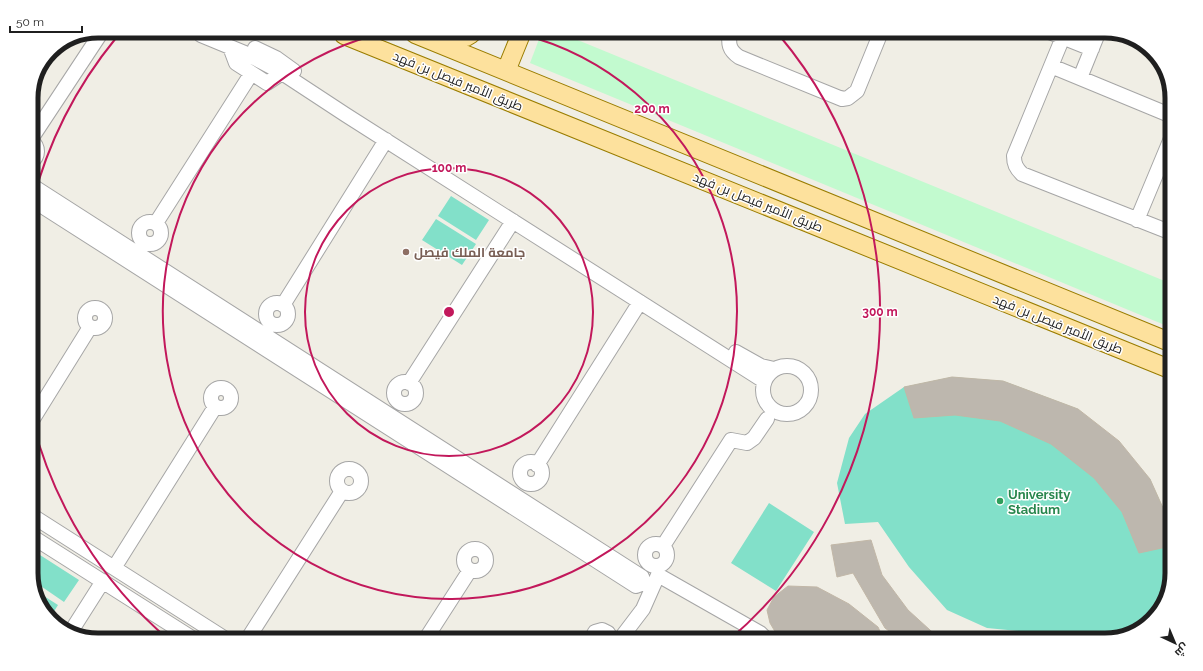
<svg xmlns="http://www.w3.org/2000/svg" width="1203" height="671" viewBox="0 0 1203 671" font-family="Raleway,Cairo,sans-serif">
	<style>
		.park { fill: #c2facf }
		.pitch { fill: #82e0c9 }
		.building { fill: #bdb7ae; stroke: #c2b7a7 }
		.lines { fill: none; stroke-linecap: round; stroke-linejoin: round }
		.minor-casing { stroke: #a6a6a6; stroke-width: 16 }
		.major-casing { stroke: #9a7d00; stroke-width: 20 }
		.minor { stroke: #fff; stroke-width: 14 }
		.major { stroke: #fde19d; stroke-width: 18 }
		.ring { fill: none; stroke: #c2185b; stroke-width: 2 }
		.education-dot { fill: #8d6e63; stroke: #fff; stroke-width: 1.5 }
		.leisure-dot { fill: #2e9e5b; stroke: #fff; stroke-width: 1.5 }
		.labels { text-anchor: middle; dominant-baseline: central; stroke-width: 3; stroke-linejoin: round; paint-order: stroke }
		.street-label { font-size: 13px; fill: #1f1f1f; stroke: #fff }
		.education-label { font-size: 13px; font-weight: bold; fill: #785e54; stroke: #fff; text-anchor: start }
		.leisure-label { font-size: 13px; font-weight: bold; fill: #27864d; stroke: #fff; text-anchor: start }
		.rim { fill: none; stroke: #1f1f1f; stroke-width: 5 }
		.centre { fill: #c2185b; stroke: #fff; stroke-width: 2 }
		.ring-label { font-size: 12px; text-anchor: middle; font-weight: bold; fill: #c2185b; stroke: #fff; stroke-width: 3; stroke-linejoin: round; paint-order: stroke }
	</style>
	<rect width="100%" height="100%" fill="#f0eee5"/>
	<path class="park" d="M541 34H563L1172 284V328L530 63Z"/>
	<path class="pitch" d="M451 196 489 220 476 240 438 216Z
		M436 219 476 244 462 265 422 240Z
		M952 377 1003 381 1078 409 1150 479 1168 519 1172 565 1155 611 1137 631 1106 640H1054L1051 634 987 628 947 610 909 567 878 522 845 524 837 483 849 438 865 414 904 387Z
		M769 503 814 532 776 591 731 563Z
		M40 555 79 580 64 602 32 580 31 568Z
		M36 591 58 605 50 618 42 610Z"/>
	<path class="building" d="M952 377 1003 381 1078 409 1119 441 1150 479 1168 519 1171 546 1139 553 1122 512 1094 478 1051 444 1000 421 955 415 914 418 904 387Z
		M871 540 882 575 908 610 941 640H901L885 628 853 573 837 577 831 545Z
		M788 586 817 587 849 604 878 627 884 640H780L770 623 767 610 774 597Z"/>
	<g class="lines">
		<g class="minor-casing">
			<path id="minor" d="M1047 31 1092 49
				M730 33C728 44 729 50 739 57L842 99 848 98 857 91 881 32
				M201 35 247 54 279 71 346 115 764 381
				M1063 37 1014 156C1014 164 1016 168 1022 174L1172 233
				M230 47 236 63 267 83 282 73
				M255 48 276 58 294 71
				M1051 66 1172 116
				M1080 78 1099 31
				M31 139 99 36
				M31 140C39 147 39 156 31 162
				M31 185 642 577 644 583 636 586 31 199
				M1137 220 1172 136
				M139 233a11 11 0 1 1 22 0a11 11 0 1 1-22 0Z
				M156 223 251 74
				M266 314a11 11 0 1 1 22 0a11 11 0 1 1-22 0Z
				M283 305 386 140
				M85 318a10 10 0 1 1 20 0a10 10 0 1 1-20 0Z
				M736 352 761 366 774 369
				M763 390a24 24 0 1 1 48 0a24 24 0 1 1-48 0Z
				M394 393a11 11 0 1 1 22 0a11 11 0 1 1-22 0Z
				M409 383 513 221
				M211 398a10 10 0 1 1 20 0a10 10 0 1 1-20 0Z
				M31 422 90 327
				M520 473a11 11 0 1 1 22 0a11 11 0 1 1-22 0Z
				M537 465 640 302
				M337 481a12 12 0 1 1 24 0a12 12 0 1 1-24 0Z
				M31 515 227 640
				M31 536 195 640
				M645 555a11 11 0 1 1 22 0a11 11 0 1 1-22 0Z
				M663 546 731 440 747 443 754 438 767 419
				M464 560a11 11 0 1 1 22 0a11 11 0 1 1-22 0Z
				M114 568 215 407
				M70 633 103 581
				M247 640 342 491
				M425 640 470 570
				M591 640 595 632 602 630 608 633 612 640
				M633 640 624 634 643 609 658 575 760 633 767 640"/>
		</g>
		<g class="major-casing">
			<path id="major" d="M415 34 1172 343
				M344 35 1172 370
				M437 43 466 37 471 34
				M506 71 521 34"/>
		</g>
		<use href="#minor" class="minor"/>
		<use href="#major" class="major"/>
	</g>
	<g class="ring">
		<circle cx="449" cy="312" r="144"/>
		<path d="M521 34A287 287 0 1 1 375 35"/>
		<path d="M169 640A431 431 0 0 1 32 420M32 204A431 431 0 0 1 116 38M779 35A431 431 0 0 1 729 640"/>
	</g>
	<circle class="education-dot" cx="406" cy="252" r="4"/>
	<circle class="leisure-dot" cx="1000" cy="501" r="4"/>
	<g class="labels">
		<g class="street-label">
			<text transform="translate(458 81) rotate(22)">طريق الأمير فيصل بن فهد</text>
			<text transform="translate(758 202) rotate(22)">طريق الأمير فيصل بن فهد</text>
			<text transform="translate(1058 324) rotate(22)">طريق الأمير فيصل بن فهد</text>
		</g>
		<g class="education-label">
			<text x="414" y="252">جامعة الملك فيصل</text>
		</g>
		<g class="leisure-label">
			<text x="1008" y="494">University<tspan x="1008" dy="15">Stadium</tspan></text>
		</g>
	</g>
	<path d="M0 0H1203V671H0ZM98 38H1105A60 60 0 0 1 1165 98V573A60 60 0 0 1 1105 633H98A60 60 0 0 1 38 573V98A60 60 0 0 1 98 38Z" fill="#fff" fill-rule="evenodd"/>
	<path class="rim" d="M98 38H1105A60 60 0 0 1 1165 98V573A60 60 0 0 1 1105 633H98A60 60 0 0 1 38 573V98A60 60 0 0 1 98 38Z"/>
	<circle cx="449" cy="312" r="6" class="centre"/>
	<g class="ring-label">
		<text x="652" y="113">200 m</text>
		<text x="449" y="172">100 m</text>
		<text x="880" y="316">300 m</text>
	</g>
	<g transform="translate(1175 643) rotate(136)" stroke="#ffffff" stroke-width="3" paint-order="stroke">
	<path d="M0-3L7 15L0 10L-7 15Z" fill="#1f1f1f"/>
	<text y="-6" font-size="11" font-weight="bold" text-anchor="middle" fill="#1f1f1f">ش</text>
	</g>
	<path d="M10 26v6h72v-6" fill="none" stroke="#1f1f1f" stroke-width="2"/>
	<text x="16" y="26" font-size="12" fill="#1f1f1f" stroke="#ffffff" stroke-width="3" paint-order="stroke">50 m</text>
</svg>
